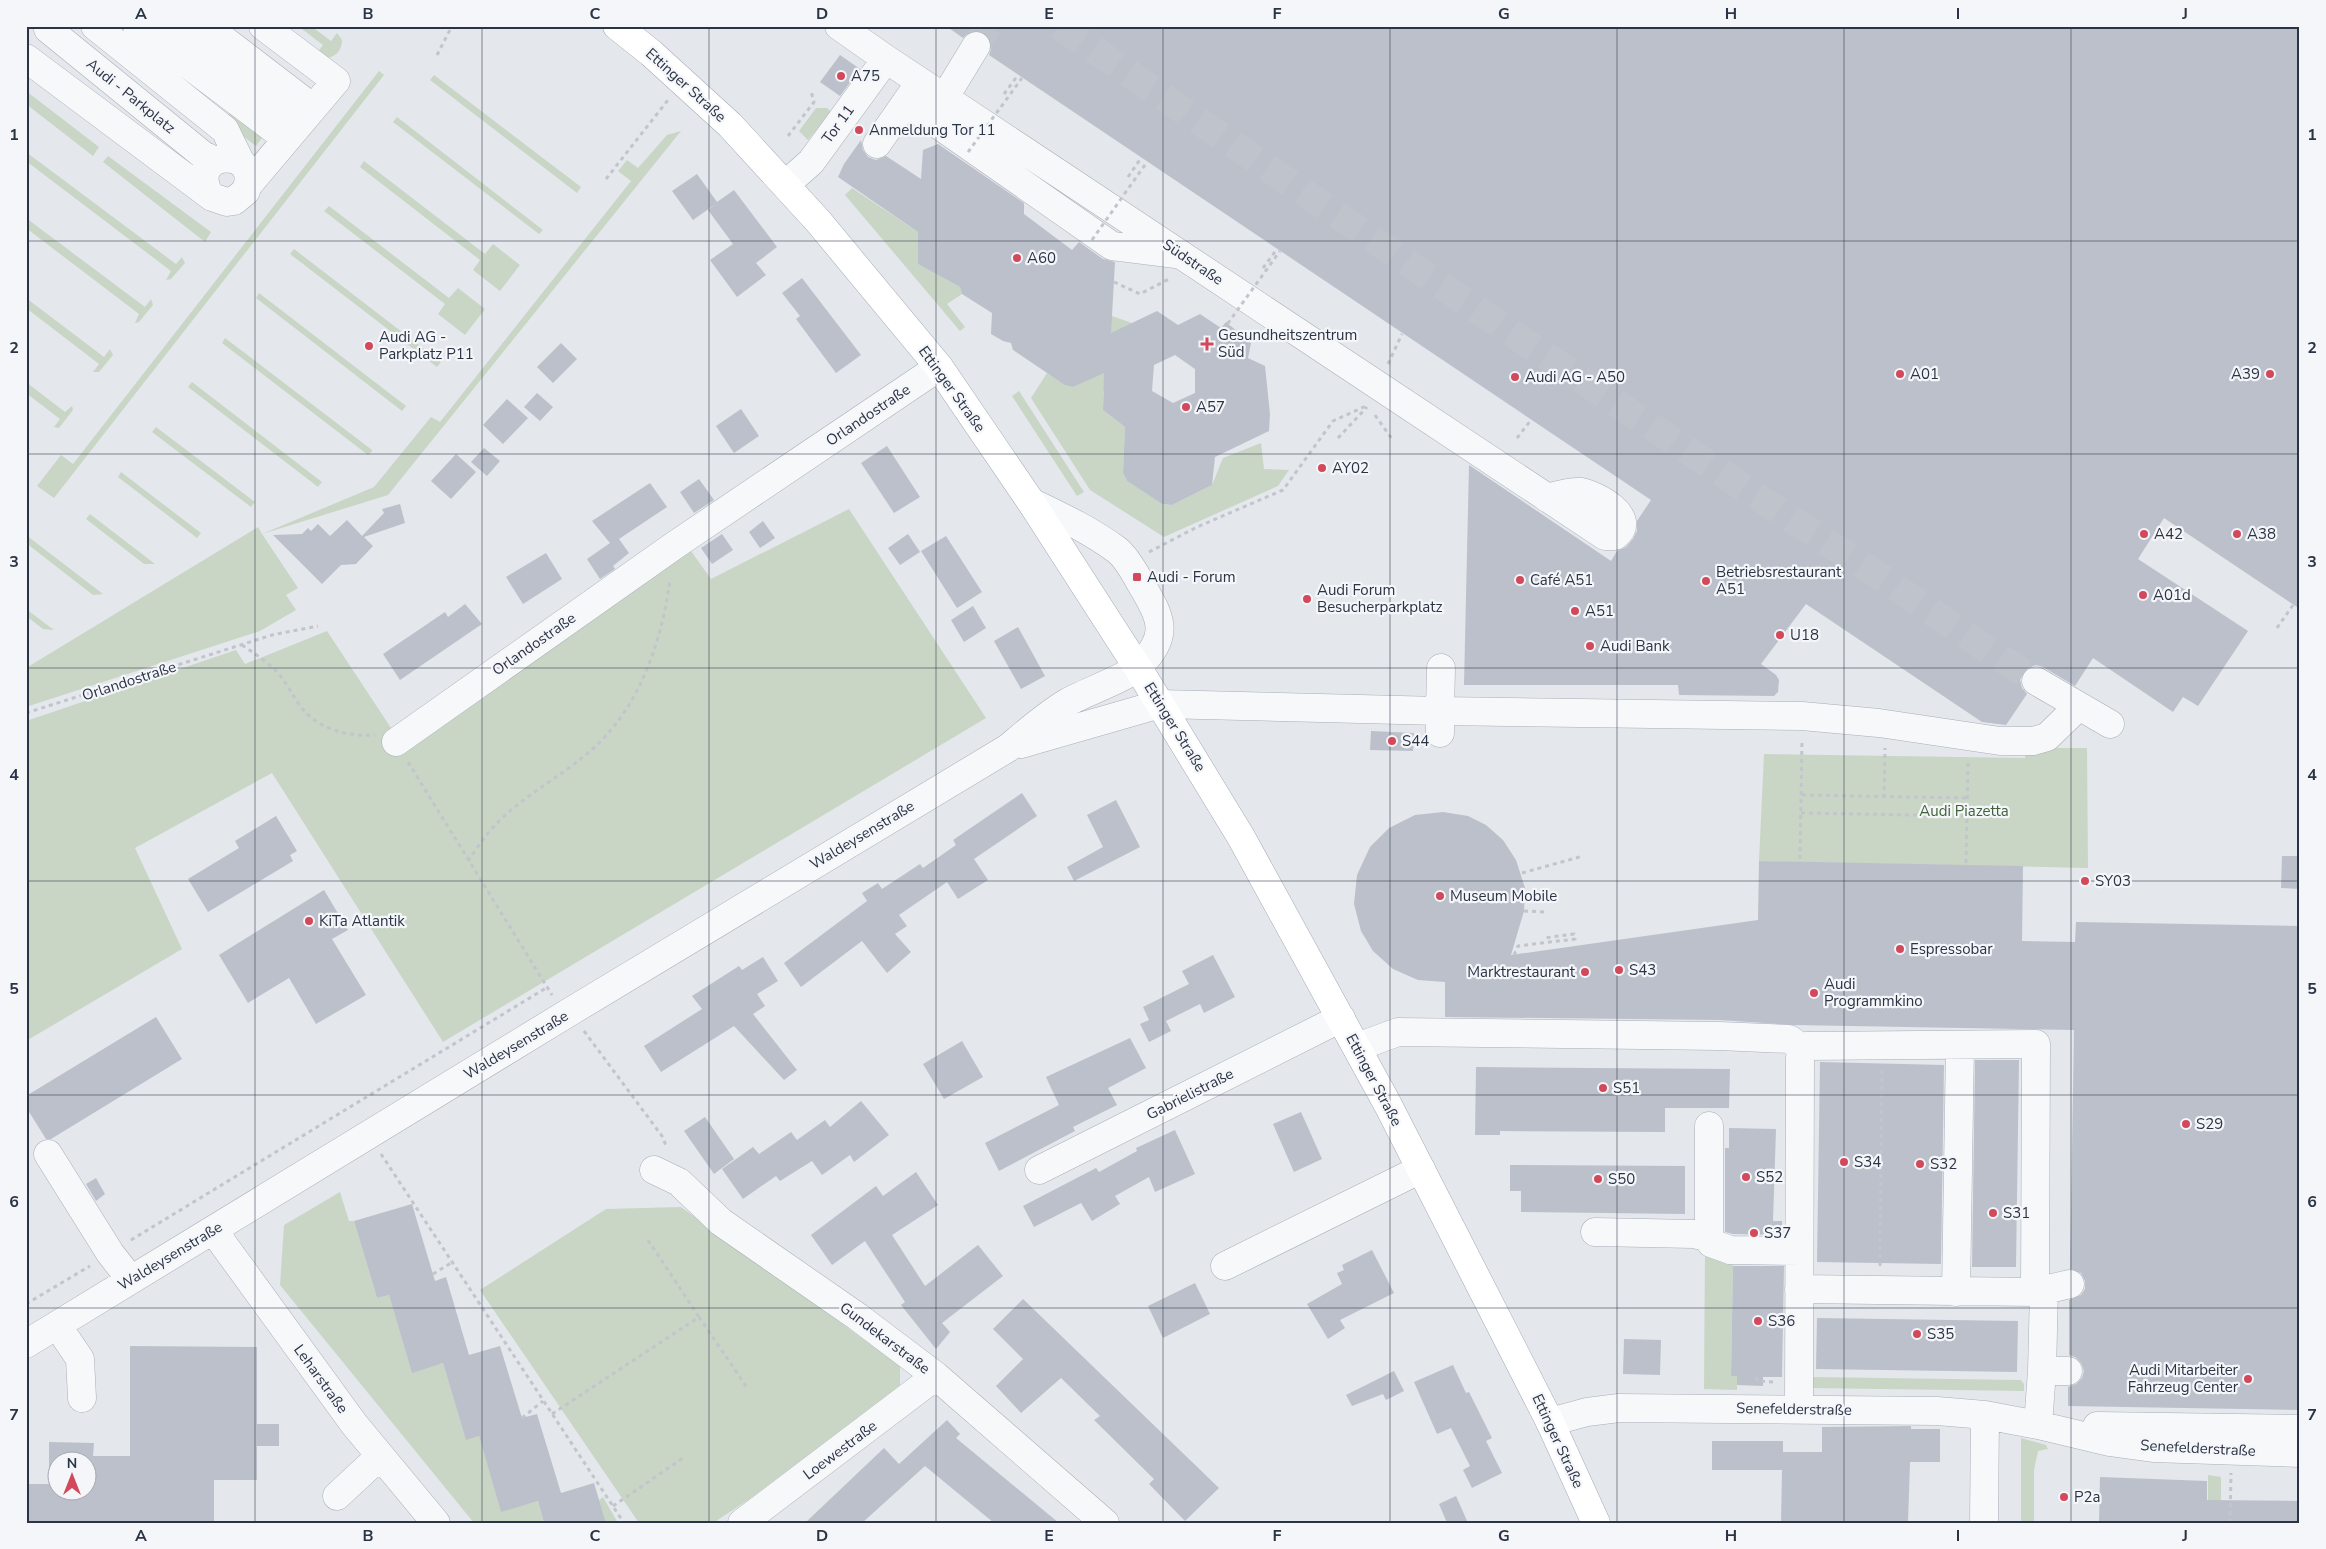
<svg xmlns="http://www.w3.org/2000/svg" width="2326" height="1549" viewBox="0 0 2326 1549" font-family="'Nunito Sans',sans-serif">
	<style>
		.green { fill: #c9d6c5 }
		.building { fill: #bbc0ca; fill-rule: evenodd }
		.lines { fill: none; stroke-linecap: round; stroke-linejoin: round }
		.minor-tunnel { stroke: #bfc3cb; stroke-width: 28; stroke-dasharray: 28 14; stroke-linecap: butt }
		.minor-casing { stroke: #a9aeb7; stroke-width: 29 }
		.major-casing { stroke: #a3abb8; stroke-width: 29 }
		.path { stroke: #c2c5cb; stroke-width: 3; stroke-dasharray: 4 4; stroke-linecap: butt }
		.minor { stroke: #f7f8fa; stroke-width: 28 }
		.major { stroke: #fff; stroke-width: 28 }
		.path-bridge { stroke: #c2c5cb; stroke-width: 3; stroke-dasharray: 4 4; stroke-linecap: butt }
		.grid { fill: none; stroke: #2b3445; stroke-width: 1; stroke-opacity: 0.55 }
		.poi-dot { fill: #d1495b; stroke: #f4f6f9; stroke-width: 2 }
		.labels { text-anchor: middle; dominant-baseline: central; stroke-width: 4.5; stroke-linejoin: round; paint-order: stroke }
		.poi-label { font-size: 15px; fill: #2b3445; stroke: #f4f6f9; text-anchor: start }
		.street-label { font-size: 15px; fill: #2b3445; stroke: #f4f6f9 }
		.park-label { font-size: 15px; fill: #3f6138; stroke: #f4f6f9 }
		.neatline { fill: none; stroke: #2b3445; stroke-width: 2 }
		.grid-label { font-size: 16px; text-anchor: middle; font-weight: bold; fill: #2b3445 }
	</style>
	<rect width="100%" height="100%" fill="#e4e7ec"/>
	<path class="green" d="M117 26H132L264 135 256 146 223 121 230 113Z
		M298 26H311L331 41 337 33 342 40C342 49 337 56 328 58L317 53 323 45Z
		M379 71 384 75 54 498 37 486 61 455 73 464Z
		M434 75 581 187 577 193 430 80Z
		M26 91 99 147 93 156 26 104Z
		M816 108H827L831 112 808 140 799 131Z
		M397 117 543 230 539 234 393 122Z
		M681 131 388 495 262 534 298 588 286 595 296 610 260 631 26 707V668L258 527 262 534 374 487 431 417 440 422 631 181 618 171 627 160 638 168 667 135Z
		M26 152 176 264 182 257 185 263 171 279 166 280 171 271 26 161Z
		M108 156 211 232 205 242 103 162Z
		M364 161 485 254 493 244 520 265 500 291 473 270 480 260 360 167Z
		M852 188 918 232V264L960 287 962 294 947 304 965 327 960 331 845 195Z
		M329 206 449 298 458 288 485 309 465 335 438 314 445 304 324 211Z
		M26 218 145 307 151 299 153 305 139 322 135 323 139 314 26 228Z
		M294 249 441 362 437 367 290 254Z
		M259 293 406 406 402 411 256 298Z
		M26 298 104 357 110 349 113 355 99 372H93L99 364 26 308Z
		M1112 316 1132 323 1106 390 1103 391V410L1125 427 1123 473 1127 481 1162 504 1172 505 1212 485 1223 458 1261 443 1264 469 1289 470 1278 486 1164 537 1090 490 1031 398 1047 373 1073 387 1098 375 1099 325Z
		M225 338 372 450V451L368 455 222 343Z
		M26 382 65 412 72 406 73 410 59 428 54 427 60 419 26 393Z
		M192 382 322 482 318 487 188 387Z
		M1019 391 1084 492 1077 496 1012 396Z
		M156 427 255 502 251 507 152 432Z
		M121 472 201 533 197 538 118 477Z
		M849 509 986 718 443 1042 272 773 135 848 182 949 26 1041V721L236 650 245 664 327 631 393 731 679 534 711 579Z
		M90 514 155 564H144L86 519Z
		M26 535 103 594 93 595 26 543Z
		M26 609 54 630 43 629 26 616Z
		M2026 748H2087L2088 868 1759 861 1764 754 2025 758Z
		M340 1192 349 1221H354L377 1298 389 1295 412 1372 443 1363 466 1439 479 1436 501 1511 538 1501 544 1523H474L280 1285 284 1225Z
		M681 1207 900 1366V1385L748 1500 713 1523H639L480 1290 606 1209Z
		M1705 1247 1724 1263 1733 1265 1731 1376H1737V1390L1704 1389Z
		M1813 1377 2021 1380 2024 1384V1391L1811 1388Z
		M2021 1438 2046 1445 2048 1449 2038 1451 2034 1470V1523H2021Z
		M2208 1475 2221 1477V1523H2208Z
		M603 1497 618 1523H606L599 1500Z"/>
	<path class="building" d="M946 26H2300V609L2164 518 2138 559 2248 631 2198 706 2183 697 2173 712 2093 658 2075 686 2043 667 2036 665 2028 668 2022 674 2020 680 2022 688 2027 694 2006 725 1982 722 1806 604 1761 664 1776 675 1779 680 1778 692 1774 696 1679 695 1678 685H1464L1469 465 1611 561 1617 551 1626 547 1633 539 1637 531V521L1651 500 989 55 992 46 990 39 984 33 976 30 969 32 963 38Z
		M840 55 860 69 840 96 820 82Z
		M861 140 863 150 868 157 876 160 886 156 921 179 923 150 938 144 1024 203V214L1072 250 1079 242 1103 259 1115 262 1111 333 1157 311 1178 325 1200 314 1221 328 1226 322 1251 343 1248 358 1265 366 1270 414 1269 431 1215 457 1212 485 1172 505 1162 504 1127 481 1123 473 1125 427 1103 410 1104 373 1073 387 1065 385 1013 350 1011 343 1003 341 991 334 992 313 962 294 960 287 918 264V232L838 177 844 164ZM1175 355 1195 369V393L1173 403 1152 391 1154 365Z
		M697 174 717 202 734 190 777 247 756 263 766 275 737 297 710 260 733 244 708 210 717 203 693 220 672 191Z
		M802 278 861 355 836 373 796 319 800 316 782 293Z
		M561 343 577 359 553 383 537 367Z
		M537 393 553 407 540 421 524 407Z
		M507 399 528 418 503 444 483 425Z
		M741 409 759 436 734 453 716 426Z
		M887 446 920 497 894 513 861 463Z
		M484 448 500 461 487 476 471 462Z
		M456 454 476 472 451 499 431 481Z
		M699 479 714 500 694 513 680 492Z
		M650 483 667 507 619 539 629 553 613 566 615 569 600 579 587 559 610 543 592 521Z
		M400 504 405 523 364 537 373 546 356 564 341 565 322 584 273 535 302 534 308 528 311 531 318 524 330 536 347 520 362 536 384 513 382 509Z
		M763 521 775 538 760 548 749 532Z
		M722 534 733 550 712 564 701 548Z
		M908 534 920 552 900 565 888 548Z
		M946 536 982 592 957 608 921 551Z
		M546 553 562 579 523 604 506 577Z
		M465 604 482 624 400 680 383 654 445 612 448 617Z
		M973 606 986 628 964 642 951 620Z
		M1018 627 1045 676 1021 689 994 641Z
		M1371 731 1414 733 1413 751 1370 750Z
		M1022 793 1037 816 974 859 988 880 958 899 947 882 899 915 907 926 895 934 911 952 887 973 862 941 801 987 784 963 867 901 862 893 878 883 882 889 920 864 923 868 956 845 953 840Z
		M1116 800 1140 847 1074 881 1067 867 1103 847 1087 815Z
		M1443 812 1468 816 1486 825 1503 840 1516 860 1525 888 1524 911 1511 955 1758 920 1759 861 2023 866 2022 941 2075 942 2076 922 2300 926V1410L2068 1406V1387L2076 1384 2082 1378 2084 1371 2081 1363 2075 1357 2069 1355V1300L2081 1295 2085 1289V1281L2081 1273 2070 1269 2074 1030 1794 1025 1719 1020 1445 1017V982L1418 980 1393 969 1373 951 1361 931 1354 904 1357 875 1370 847 1389 828 1415 815Z
		M276 816 297 851 290 855 293 861 208 912 188 879 239 848 235 841Z
		M2282 856H2300V889L2281 888Z
		M324 890 348 930 332 939 366 995 316 1024 289 978 248 1003 219 955Z
		M1213 955 1235 997 1204 1013 1200 1004 1166 1021 1171 1031 1149 1042 1140 1024 1149 1020 1143 1007 1189 984 1182 971Z
		M763 957 778 981 757 994 765 1006 753 1014 797 1070 784 1080 734 1026 661 1072 644 1046 702 1009 692 996 739 966 742 970Z
		M156 1017 182 1059 51 1139H46L26 1107V1096Z
		M1130 1038 1146 1068 1108 1088 1117 1105 1073 1127 1075 1131 999 1171 985 1143 1059 1105 1046 1077Z
		M962 1041 983 1077 944 1099 923 1064Z
		M1975 1060H2019L2016 1267H1972Z
		M1820 1062 1944 1065 1941 1264 1817 1262Z
		M1476 1067 1730 1069 1729 1108H1665V1132L1500 1131V1135H1475Z
		M861 1101 889 1135 854 1162 850 1155 822 1175 812 1161 780 1181 776 1176 743 1199 722 1169 753 1147 759 1154 791 1132 797 1140 825 1120 830 1127Z
		M1301 1112 1322 1159 1294 1172 1273 1124Z
		M705 1117 734 1159 714 1174 684 1131Z
		M1729 1128 1776 1129 1773 1221H1782V1235L1733 1234 1725 1232V1148H1729Z
		M1175 1130 1195 1174 1155 1192 1149 1177 1115 1196 1120 1204 1092 1221 1081 1203 1034 1227 1023 1206 1096 1168 1099 1172 1137 1151 1136 1148Z
		M1510 1165 1685 1166V1214L1521 1212V1191H1510Z
		M916 1172 938 1205 892 1235 925 1286 978 1245 1003 1276 942 1323 950 1332 936 1349 901 1305 905 1302 865 1241 832 1265 811 1235 876 1186 883 1196Z
		M96 1178 105 1194 96 1201 86 1184Z
		M412 1204 435 1281 446 1277 469 1355 500 1346 522 1418 537 1414 561 1493 594 1483 606 1523H544L538 1501 501 1512 479 1436 466 1440 443 1363 412 1373 389 1295 377 1298 354 1221Z
		M1372 1250 1394 1293 1340 1320 1345 1328 1328 1339 1307 1304 1342 1284 1337 1273 1344 1270 1342 1265Z
		M1733 1266H1784L1782 1377H1763V1386L1737 1385V1376H1731Z
		M1195 1283 1210 1314 1163 1338 1148 1306Z
		M1023 1299 1219 1488 1185 1521 1149 1484 1154 1479 1094 1420 1100 1416 1061 1378 1021 1413 996 1386 1023 1359 993 1329Z
		M1817 1318 2018 1321 2017 1372 1816 1369Z
		M1624 1339 1661 1340 1660 1375 1623 1374Z
		M130 1346 257 1347V1424H279V1446H257V1480H214V1523H26V1484H49V1442L94 1443 93 1456H130ZM58 1462H88V1492H58Z
		M1453 1365 1466 1393 1469 1392 1492 1438 1486 1441 1502 1473 1472 1488 1463 1470 1470 1466 1451 1428 1437 1434 1414 1382Z
		M1394 1371 1404 1391 1386 1400 1383 1394 1352 1406 1346 1395Z
		M947 1420 960 1434 956 1438 1059 1523H994L925 1466 862 1523H805L884 1448 899 1464Z
		M1911 1426V1429H1940V1462H1910L1908 1523H1781L1782 1470H1712V1441H1783V1452H1822V1427Z
		M2100 1477 2207 1481V1500L2300 1501V1523H2099Z
		M1456 1496 1468 1523H1447L1439 1504Z"/>
	<g class="lines">
		<path class="minor-tunnel" d="M1059 26C1317 201 1575 378 1836 548 1907 593 1974 643 2045 686
			M976 46 988 26"/>
		<g class="minor-casing">
			<path id="minor" d="M95 26 225 130 241 163
				M137 26 287 139
				M171 26 299 124
				M206 26 313 108
				M839 26 886 59 1605 536H1615C1639 518 1597 495 1581 492 1570 491 1558 495 1547 498
				M48 29 203 155 215 161
				M26 58 212 197 227 202 234 201 246 191C263 146 188 149 208 192
				M945 97 976 46
				M906 102 1112 246 1176 254
				M877 144 916 88
				M249 184 336 81 263 26
				M786 184 811 162 886 59
				M2036 681 2079 706
				M1440 733V711L1802 716 1879 723 2000 741H2033L2047 737 2079 706 2110 724
				M396 742 675 545 939 367
				M1021 744 1160 704 1440 711 1441 668
				M1357 1047 1398 1032 1719 1036 1789 1039 1803 1049
				M1709 1126V1238L1711 1243 1730 1250 1799 1251
				M48 1154 110 1253 131 1280
				M654 1170 679 1182 721 1222 858 1317 936 1376 1105 1523
				M1039 1170 1341 1018
				M213 1230 354 1424 436 1523
				M1595 1232 1694 1234 1709 1238
				M1225 1266 1421 1169
				M1799 1289 2035 1292 2070 1284
				M1956 1292 1960 1045
				M57 1325 80 1359 82 1398
				M26 1344 568 1013 1008 748C1027 732 1046 715 1068 702 1084 693 1128 677 1139 666 1171 635 1161 618 1141 584 1135 573 1126 557 1117 550 1090 530 1060 516 1031 502
				M2042 1371H2068
				M1799 1409 1800 1058 1803 1049 1806 1046 2036 1044 2035 1292
				M1550 1422 1587 1412 1619 1408 1937 1411 1985 1415 2038 1425 2109 1442 2153 1448 2300 1453
				M2038 1425 2042 1371 2044 1290
				M2097 1426 2300 1429
				M337 1496 380 1456
				M742 1523 936 1376
				M1984 1523 1985 1415"/>
		</g>
		<g class="major-casing">
			<path id="major" d="M617 26 651 53 730 125 818 221 939 367 1031 502 1138 668 1241 837 1388 1105 1550 1422 1596 1523"/>
		</g>
		<path class="path" d="M437 55 452 26
			M1004 94 1018 75
			M788 136 814 102 811 91
			M1128 177 1141 158
			M606 179 668 100
			M1263 268 1277 249
			M1114 282 1140 294 1169 279
			M1388 364 1402 334
			M1375 415 1392 439
			M1338 438 1367 407
			M1517 438 1531 420
			M1149 552 1197 527 1283 490 1333 421 1366 406
			M2277 628 2293 605
			M242 645C255 654 268 662 279 674 287 684 293 696 301 707 318 729 348 737 375 735
			M26 713 272 635 318 626
			M408 762 552 995
			M1802 795 1967 798
			M1884 798 1885 748
			M1801 813 1967 816
			M1800 859 1802 739
			M468 861C477 848 487 833 498 822 529 791 570 772 600 742 642 700 663 636 670 579
			M1966 863 1968 761
			M1522 873 1583 856
			M1524 911 1546 912
			M1514 955 1518 946 1575 939 1574 934 1544 938
			M584 1031 662 1136 667 1148
			M381 1154 624 1523
			M131 1240 546 988
			M648 1240 699 1317
			M1880 1266 1882 1070
			M433 1274 451 1263
			M26 1304 90 1266
			M1757 1377V1381L1775 1382
			M552 1414 699 1317 748 1389
			M522 1418 543 1401
			M613 1506 683 1458
			M2230 1523 2231 1473"/>
		<use href="#minor" class="minor"/>
		<use href="#major" class="major"/>
		<path class="path-bridge" d="M968 152 1022 78
			M1092 240 1147 162
			M1223 330 1280 251"/>
	</g>
	<path class="grid" d="M255 26V1523M482 26V1523M709 26V1523M936 26V1523M1163 26V1523M1390 26V1523M1617 26V1523M1844 26V1523M2071 26V1523M26 241H2300M26 454H2300M26 668H2300M26 881H2300M26 1095H2300M26 1308H2300"/>
	<g class="poi-dot">
		<circle cx="841" cy="76" r="5"/>
		<circle cx="859" cy="130" r="5"/>
		<circle cx="1017" cy="258" r="5"/>
		<path d="M1204.5 336.5h5v5h5v5h-5v5h-5v-5h-5v-5h5z"/>
		<circle cx="369" cy="346" r="5"/>
		<circle cx="1900" cy="374" r="5"/>
		<circle cx="2270" cy="374" r="5"/>
		<circle cx="1515" cy="377" r="5"/>
		<circle cx="1186" cy="407" r="5"/>
		<circle cx="1322" cy="468" r="5"/>
		<circle cx="2144" cy="534" r="5"/>
		<circle cx="2237" cy="534" r="5"/>
		<rect x="1132" y="572" width="10" height="10" rx="2.5"/>
		<circle cx="1520" cy="580" r="5"/>
		<circle cx="1706" cy="581" r="5"/>
		<circle cx="2143" cy="595" r="5"/>
		<circle cx="1307" cy="599" r="5"/>
		<circle cx="1575" cy="611" r="5"/>
		<circle cx="1780" cy="635" r="5"/>
		<circle cx="1590" cy="646" r="5"/>
		<circle cx="1392" cy="741" r="5"/>
		<circle cx="2085" cy="881" r="5"/>
		<circle cx="1440" cy="896" r="5"/>
		<circle cx="309" cy="921" r="5"/>
		<circle cx="1900" cy="949" r="5"/>
		<circle cx="1619" cy="970" r="5"/>
		<circle cx="1585" cy="972" r="5"/>
		<circle cx="1814" cy="993" r="5"/>
		<circle cx="1603" cy="1088" r="5"/>
		<circle cx="2186" cy="1124" r="5"/>
		<circle cx="1844" cy="1162" r="5"/>
		<circle cx="1920" cy="1164" r="5"/>
		<circle cx="1746" cy="1177" r="5"/>
		<circle cx="1598" cy="1179" r="5"/>
		<circle cx="1993" cy="1213" r="5"/>
		<circle cx="1754" cy="1233" r="5"/>
		<circle cx="1758" cy="1321" r="5"/>
		<circle cx="1917" cy="1334" r="5"/>
		<circle cx="2248" cy="1379" r="5"/>
		<circle cx="2064" cy="1497" r="5"/>
	</g>
	<g class="labels">
		<g class="poi-label">
			<text x="851" y="76">A75</text>
			<text x="869" y="130">Anmeldung Tor 11</text>
			<text x="1027" y="258">A60</text>
			<text x="1218" y="335">Gesundheitszentrum<tspan x="1218" dy="17">Süd</tspan></text>
			<text x="379" y="337">Audi AG -<tspan x="379" dy="17">Parkplatz P11</tspan></text>
			<text x="1910" y="374">A01</text>
			<text x="2260" y="374" text-anchor="end">A39</text>
			<text x="1525" y="377">Audi AG - A50</text>
			<text x="1196" y="407">A57</text>
			<text x="1332" y="468">AY02</text>
			<text x="2154" y="534">A42</text>
			<text x="2247" y="534">A38</text>
			<text x="1716" y="572">Betriebsrestaurant<tspan x="1716" dy="17">A51</tspan></text>
			<text x="1147" y="577">Audi - Forum</text>
			<text x="1530" y="580">Café A51</text>
			<text x="1317" y="590">Audi Forum<tspan x="1317" dy="17">Besucherparkplatz</tspan></text>
			<text x="2153" y="595">A01d</text>
			<text x="1585" y="611">A51</text>
			<text x="1790" y="635">U18</text>
			<text x="1600" y="646">Audi Bank</text>
			<text x="1402" y="741">S44</text>
			<text x="2095" y="881">SY03</text>
			<text x="1450" y="896">Museum Mobile</text>
			<text x="319" y="921">KiTa Atlantik</text>
			<text x="1910" y="949">Espressobar</text>
			<text x="1629" y="970">S43</text>
			<text x="1575" y="972" text-anchor="end">Marktrestaurant</text>
			<text x="1824" y="984">Audi<tspan x="1824" dy="17">Programmkino</tspan></text>
			<text x="1613" y="1088">S51</text>
			<text x="2196" y="1124">S29</text>
			<text x="1854" y="1162">S34</text>
			<text x="1930" y="1164">S32</text>
			<text x="1756" y="1177">S52</text>
			<text x="1608" y="1179">S50</text>
			<text x="2003" y="1213">S31</text>
			<text x="1764" y="1233">S37</text>
			<text x="1768" y="1321">S36</text>
			<text x="1927" y="1334">S35</text>
			<text x="2238" y="1370" text-anchor="end">Audi Mitarbeiter<tspan x="2238" dy="17">Fahrzeug Center</tspan></text>
			<text x="2074" y="1497">P2a</text>
		</g>
		<g class="street-label">
			<text transform="translate(686 85) rotate(42)">Ettinger Straße</text>
			<text transform="translate(131 96) rotate(39)">Audi - Parkplatz</text>
			<text transform="translate(838 124) rotate(-54)">Tor 11</text>
			<text transform="translate(1193 262) rotate(34)">Südstraße</text>
			<text transform="translate(952 389) rotate(54)">Ettinger Straße</text>
			<text transform="translate(868 415) rotate(-34)">Orlandostraße</text>
			<text transform="translate(534 644) rotate(-35)">Orlandostraße</text>
			<text transform="translate(129 681) rotate(-18)">Orlandostraße</text>
			<text transform="translate(1175 727) rotate(58)">Ettinger Straße</text>
			<text transform="translate(862 835) rotate(-31)">Waldeysenstraße</text>
			<text transform="translate(516 1045) rotate(-31)">Waldeysenstraße</text>
			<text transform="translate(1374 1080) rotate(62)">Ettinger Straße</text>
			<text transform="translate(1190 1094) rotate(-27)">Gabrielistraße</text>
			<text transform="translate(170 1256) rotate(-31)">Waldeysenstraße</text>
			<text transform="translate(885 1338) rotate(37)">Gundekarstraße</text>
			<text transform="translate(321 1379) rotate(54)">Leharstraße</text>
			<text transform="translate(1794 1409) rotate(1)">Senefelderstraße</text>
			<text transform="translate(1558 1441) rotate(65)">Ettinger Straße</text>
			<text transform="translate(2198 1448) rotate(3)">Senefelderstraße</text>
			<text transform="translate(840 1450) rotate(-37)">Loewestraße</text>
		</g>
		<g class="park-label">
			<text x="1964" y="811">Audi Piazetta</text>
		</g>
	</g>
	<rect width="2326" height="1549" fill="none" stroke="#f4f6f9" stroke-width="55"/>
	<g transform="translate(72 1476)"><circle r="24" fill="#f4f6f9" stroke="#a4a8b1"/>
	<path d="M0-4L9 19L0 12L-9 19Z" fill="#d1495b"/>
	<text y="-8" font-size="14" font-weight="bold" text-anchor="middle" fill="#2b3445">N</text>
	</g>
	<rect x="28" y="28" width="2270" height="1494" class="neatline"/>
	<g class="grid-label">
		<text x="141" y="19">A</text>
		<text x="368" y="19">B</text>
		<text x="595" y="19">C</text>
		<text x="822" y="19">D</text>
		<text x="1049" y="19">E</text>
		<text x="1277" y="19">F</text>
		<text x="1504" y="19">G</text>
		<text x="1731" y="19">H</text>
		<text x="1958" y="19">I</text>
		<text x="2185" y="19">J</text>
		<text x="14" y="140">1</text>
		<text x="2312" y="140">1</text>
		<text x="14" y="353">2</text>
		<text x="2312" y="353">2</text>
		<text x="14" y="567">3</text>
		<text x="2312" y="567">3</text>
		<text x="14" y="780">4</text>
		<text x="2312" y="780">4</text>
		<text x="14" y="994">5</text>
		<text x="2312" y="994">5</text>
		<text x="14" y="1207">6</text>
		<text x="2312" y="1207">6</text>
		<text x="14" y="1420">7</text>
		<text x="2312" y="1420">7</text>
		<text x="141" y="1541">A</text>
		<text x="368" y="1541">B</text>
		<text x="595" y="1541">C</text>
		<text x="822" y="1541">D</text>
		<text x="1049" y="1541">E</text>
		<text x="1277" y="1541">F</text>
		<text x="1504" y="1541">G</text>
		<text x="1731" y="1541">H</text>
		<text x="1958" y="1541">I</text>
		<text x="2185" y="1541">J</text>
	</g>
</svg>
